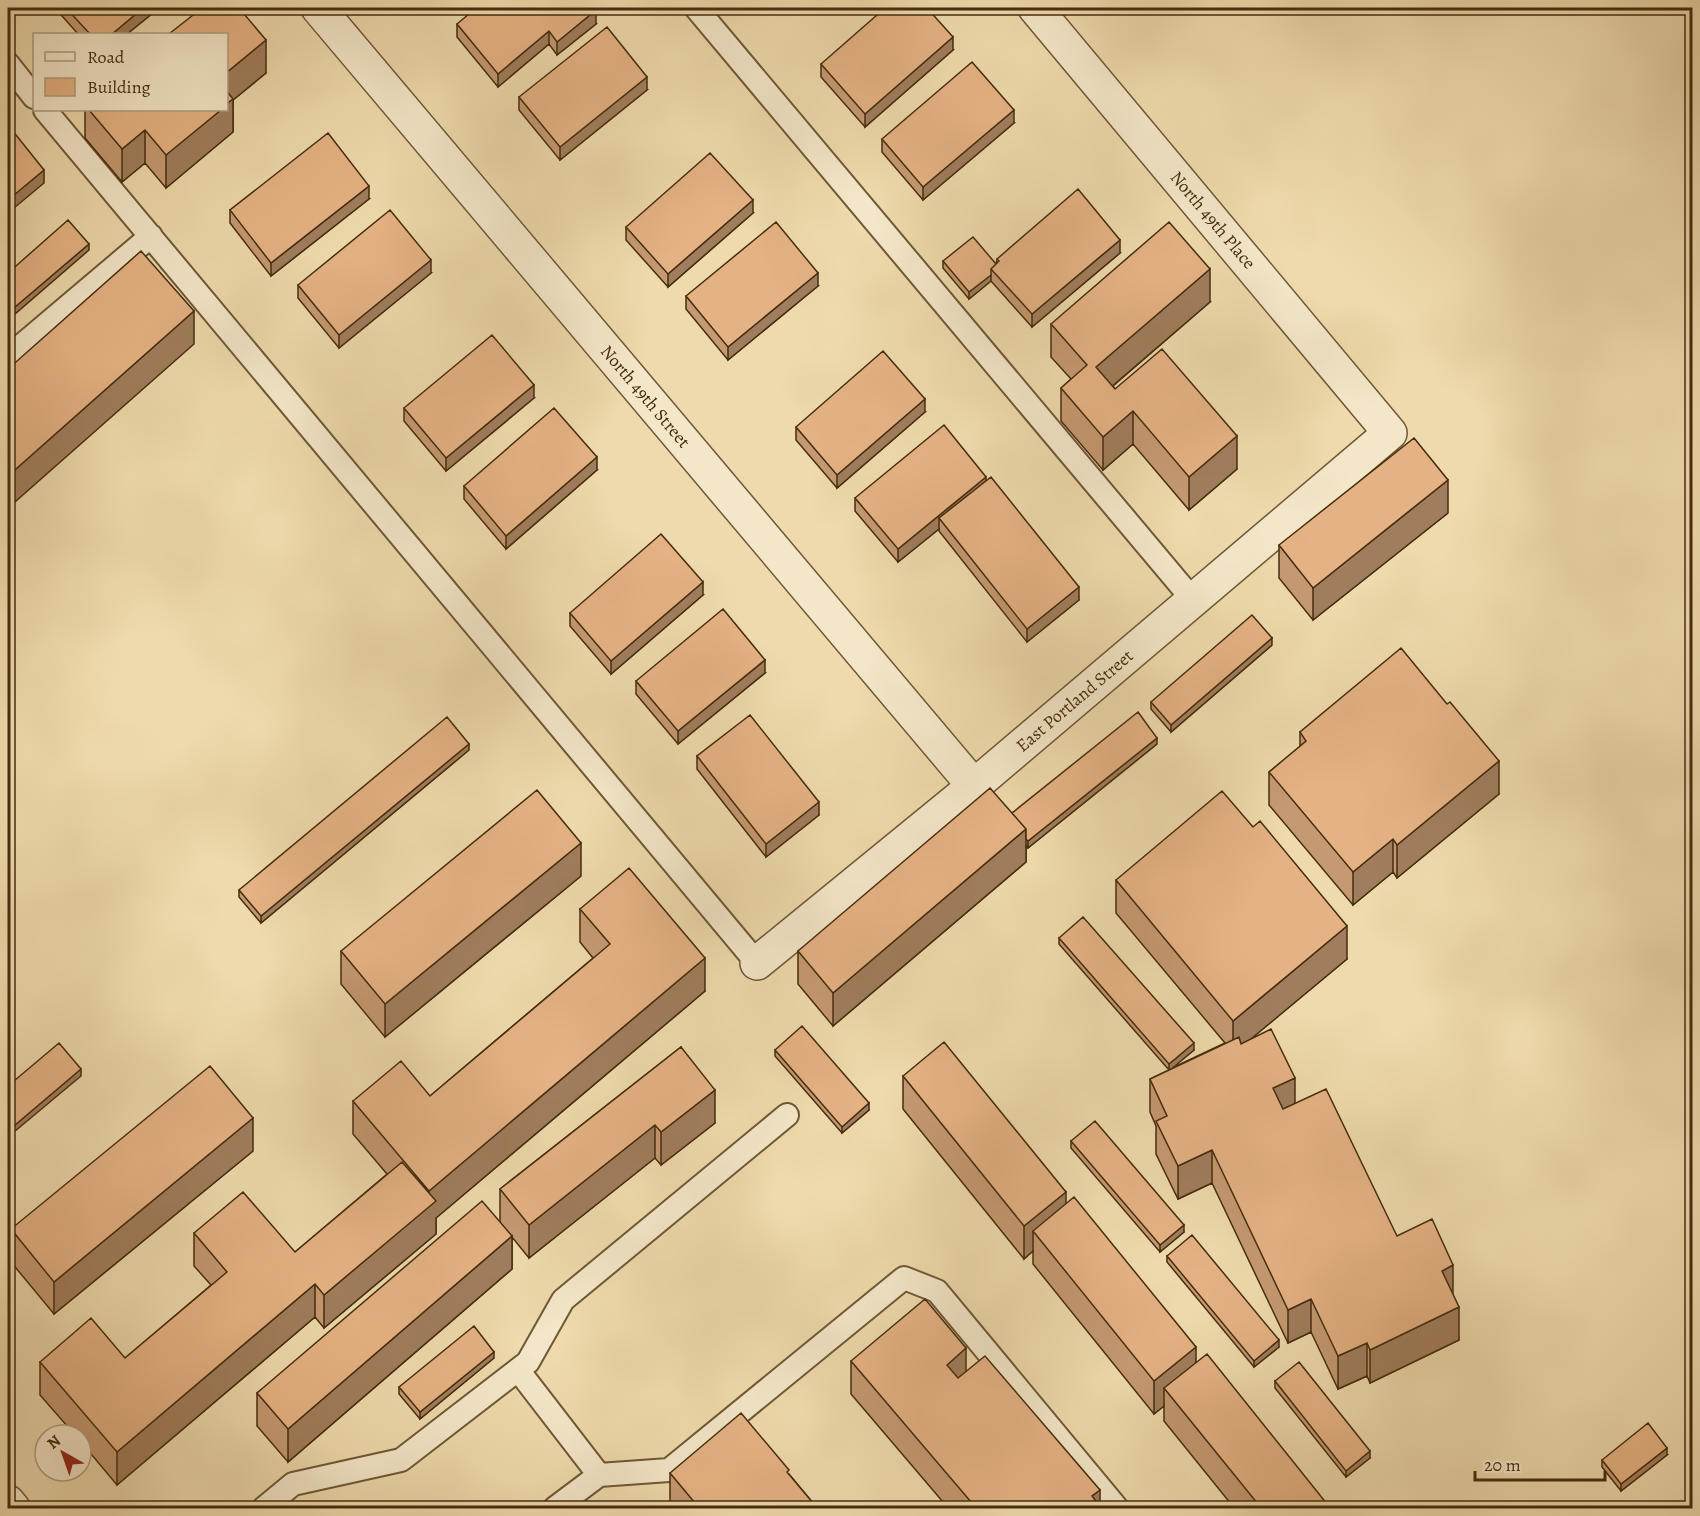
<svg xmlns="http://www.w3.org/2000/svg" width="1700" height="1516" viewBox="0 0 1700 1516" font-family="Alegreya,serif">
	<style>
		.lines { fill: none; stroke-linecap: round; stroke-linejoin: round }
		.service-casing { stroke: #6f5836; stroke-width: 26 }
		.minor-casing { stroke: #6f5836; stroke-width: 36 }
		.tertiary-casing { stroke: #6f5836; stroke-width: 36 }
		.service { stroke: #f4e7c9; stroke-width: 22 }
		.minor { stroke: #f4e7c9; stroke-width: 33 }
		.tertiary { stroke: #f4e7c9; stroke-width: 33 }
		.wall { fill: #c59971; stroke: #452d0f; stroke-width: 1.5 }
		.shaded-wall { fill: #a07d5c; stroke: #452d0f; stroke-width: 1.5 }
		.building { fill: #e5b283; stroke: #452d0f; stroke-width: 1.5 }
		.labels { text-anchor: middle; dominant-baseline: central; stroke-width: 5; stroke-linejoin: round; paint-order: stroke }
		.street-label { font-size: 18px; fill: #452d0f; stroke: #f4e7c9 }
	</style>
	<rect width="100%" height="100%" fill="#eedaac"/>
	<filter id="stains"><feTurbulence type="fractalNoise" baseFrequency=".00333" numOctaves="4"/><feColorMatrix values="0 0 0 0 .2 0 0 0 0 .09 0 0 0 0 .02 0 0 0 .5 -.17"/></filter>
	<radialGradient id="worn" r=".72"><stop offset=".6" stop-color="#630" stop-opacity="0"/><stop offset="1" stop-color="#630" stop-opacity=".3"/></radialGradient>
	<g class="lines">
		<g class="service-casing">
			<path id="service" d="M696 8 1193 600
				M8 64 34 97
				M45 110 757 963
				M8 357 151 236
				M518 1370 599 1475
				M264 1508 293 1484 401 1460 528 1362 563 1300 787 1115
				M555 1508 599 1475 669 1470 904 1278 937 1291 1117 1508"/>
		</g>
		<g class="minor-casing">
			<g id="minor">
				<path id="s1" d="M318 8 974 786"/>
				<path id="s2" d="M757 963 974 786 1390 433 1035 8"/>
			</g>
		</g>
		<g class="tertiary-casing">
			<path id="tertiary" d="M8 1502 13 1508"/>
		</g>
		<use href="#service" class="service"/>
		<use href="#minor" class="minor"/>
		<use href="#tertiary" class="tertiary"/>
	</g>
	<path class="wall" d="M55 8H159L127 34H78Z
		M457 24H596L557 55 549 44 498 87 457 37Z
		M226 34 266 73 233 100V132L166 188 145 163 122 182 85 138V110H226Z
		M953 50 865 127 821 77V64Z
		M647 90 560 160 519 110V97Z
		M1014 123 923 200 882 152V139Z
		M369 199 271 276 230 223V210Z
		M753 213 668 287 626 240V227Z
		M1120 253 1032 327 991 281 969 299 943 268V261L996 264 997 259Z
		M431 273 339 348 298 298V285Z
		M818 286 728 360 686 309V296Z
		M1210 302 1113 386 1115 389 1237 469 1189 510 1133 444 1103 470 1061 421V388L1071 379 1051 357V324Z
		M534 398 446 471 404 421V408Z
		M925 412 837 488 796 440V427Z
		M597 470 506 549 464 499V486Z
		M986 482 1079 600 1027 642 939 531V529L898 562 855 511V498Z
		M1448 513 1313 620 1279 578V545Z
		M703 595 611 674 570 626V613Z
		M1272 645 1171 732 1151 709V702Z
		M765 673 678 744 636 694V681Z
		M1300 732 1499 794 1397 878 1393 872 1353 905 1269 805V772L1300 747Z
		M1157 744 1028 848 1026 845V862L833 1026 798 984V951L1012 813Z
		M469 750 261 923 239 897V890Z
		M697 756 819 815 766 857 697 769Z
		M581 876 385 1037 341 984V951Z
		M1116 880 1347 959 1249 1040 1295 1104 1397 1236 1453 1295 1459 1340 1370 1383 1367 1376 1338 1389 1311 1332 1288 1343 1212 1183 1178 1199 1156 1154V1126L1150 1112V1079L1169 1070 1059 944V938L1194 1050 1172 1068 1225 1043 1116 913Z
		M580 909 705 991 436 1218V1234L324 1328 315 1317 117 1485 81 1442V1435H75L40 1395V1362L125 1358 211 1285 194 1266V1233L295 1252 387 1174 353 1134V1101L430 1096 593 958 580 942Z
		M681 1047 715 1123 661 1165 655 1158 529 1258 512 1237V1269L288 1462 257 1426V1393L500 1222V1189Z
		M775 1050 869 1110 842 1133 775 1056Z
		M903 1076 1066 1205 1196 1363 1327 1509H1235L1164 1421V1406L1154 1414 1033 1264V1251L1024 1259 903 1109Z
		M1071 1141 1184 1232 1160 1252 1071 1148Z
		M253 1151 54 1314 11 1262V1229Z
		M1167 1256 1279 1347 1254 1367 1167 1262Z
		M494 1358 420 1419 399 1394V1387Z
		M851 1361 966 1371 1102 1509H949L851 1394Z
		M1275 1381 1370 1458 1346 1477 1275 1388Z
		M1667 1455 1621 1491 1602 1467V1460Z
		M670 1473 789 1474 818 1509H673L670 1506Z"/>
	<path class="shaded-wall" d="M143 8H159L127 34H112Z
		M596 10V24L557 55V42Z
		M549 31V44L498 87V74Z
		M953 37V50L865 127V114Z
		M266 40V73L233 100V132L166 188V155L218 110H226V73Z
		M647 77V90L560 160V147Z
		M1014 110V123L923 200V187Z
		M145 130V163L122 182V149Z
		M44 170V183L8 213V200Z
		M369 186V199L271 276V263Z
		M753 200V213L668 287V274Z
		M1120 240V253L1032 327V314Z
		M89 244V250L8 320V313Z
		M431 260V273L339 348V335Z
		M1210 269V302L1096 400V367Z
		M818 273V286L728 360V347Z
		M991 275V281L969 299V292Z
		M194 311V344L8 508V476Z
		M534 385V398L446 471V458Z
		M925 399V412L837 488V475Z
		M1133 411V444L1103 470V437Z
		M1237 436V469L1189 510V477Z
		M597 457V470L506 549V536Z
		M986 477V490L939 518V529L898 562V549Z
		M1448 480V513L1313 620V588Z
		M703 582V595L611 674V661Z
		M1079 587V600L1027 642V629Z
		M1272 638V645L1171 732V725Z
		M765 660V673L678 744V731Z
		M1157 738V744L1028 848V841Z
		M469 744V750L261 923V916Z
		M1499 761V794L1397 878V845Z
		M819 802V815L766 857V844Z
		M1026 829V862L833 1026V993Z
		M1393 839V872L1353 905V872Z
		M581 843V876L385 1037V1004Z
		M1347 926V959L1233 1054V1021Z
		M705 958V991L436 1218V1234L324 1328V1295L429 1206V1191Z
		M1194 1043V1050L1169 1071V1064Z
		M81 1069V1076L8 1137V1131Z
		M1295 1078V1111L1273 1121V1088Z
		M715 1090V1123L661 1165V1132Z
		M869 1103V1110L842 1133V1127Z
		M253 1118V1151L54 1314V1282Z
		M655 1125V1158L529 1258V1225Z
		M1212 1150V1183L1178 1199V1166Z
		M1066 1192V1224L1033 1231V1251L1024 1259V1226Z
		M1184 1225V1232L1160 1252V1245Z
		M512 1236V1269L288 1462V1429Z
		M1453 1265V1298L1442 1271Z
		M315 1284V1317L117 1485V1452Z
		M1311 1299V1332L1288 1343V1310Z
		M1459 1307V1340L1370 1383V1350Z
		M1279 1340V1347L1254 1367V1361Z
		M1367 1343V1376L1338 1389V1356Z
		M1196 1347V1380L1164 1388V1406L1154 1414V1381Z
		M966 1348V1381L947 1398V1365Z
		M494 1352V1358L420 1419V1412Z
		M1667 1448V1455L1621 1491V1484Z
		M1370 1451V1458L1346 1477V1471Z
		M1100 1490V1509L1092 1496Z
		M1327 1504V1509H1321Z"/>
	<path class="building" d="M66 8H143L112 34H90Z
		M202 8H239L266 40 226 73V34H169Z
		M476 8H593L596 10 557 42 549 31 498 74 457 24Z
		M885 8H927L953 37 865 114 821 64Z
		M607 27 647 77 560 147 519 97Z
		M972 62 1014 110 923 187 882 139Z
		M226 90 233 99 226 104Z
		M89 110H221L166 155 145 130 122 149Z
		M8 125 44 170 8 200Z
		M328 133 369 186 271 263 230 210Z
		M710 153 753 200 668 274 626 227Z
		M1078 189 1120 240 1032 314 991 269 999 261 997 259Z
		M390 210 431 260 339 335 298 285Z
		M68 220 89 244 8 313V273Z
		M776 222 818 273 728 347 686 296Z
		M1169 222 1210 269 1096 367 1115 389 1162 349 1237 436 1189 477 1133 411 1103 437 1061 388 1087 365 1051 324Z
		M973 237 996 264 991 269V275L969 292 943 261Z
		M141 251 194 311 8 476V369Z
		M492 335 534 385 446 458 404 408Z
		M883 351 925 399 837 475 796 427Z
		M554 408 597 457 506 536 464 486Z
		M944 425 986 477 898 549 855 498Z
		M1414 438 1448 480 1313 588 1279 545Z
		M991 477 1079 587 1027 629 939 518Z
		M661 534 703 582 611 661 570 613Z
		M723 609 765 660 678 731 636 681Z
		M1252 615 1272 638 1171 725 1151 702Z
		M1401 648 1447 704 1450 702 1499 761 1397 845 1393 839 1353 872 1269 772 1306 741 1300 732Z
		M1138 712 1157 738 1028 841 1026 839V829L1012 813Z
		M750 715 819 802 766 844 697 756Z
		M447 717 469 744 261 916 239 890Z
		M990 788 1026 829 833 993 798 951Z
		M537 790 581 843 385 1004 341 951Z
		M1222 791 1253 827 1260 821 1347 926 1233 1021 1116 880Z
		M629 868 705 958 429 1191 353 1101 401 1061 430 1096 610 944 580 909Z
		M1083 917 1194 1043 1169 1064 1059 938Z
		M802 1026 869 1103 842 1127 775 1050Z
		M1271 1029 1295 1078 1273 1088 1283 1109 1326 1089 1397 1236 1432 1219 1453 1265 1442 1271 1459 1307 1370 1350 1367 1343 1338 1356 1311 1299 1288 1310 1212 1150 1178 1166 1156 1121 1167 1116 1150 1079 1239 1037 1241 1044Z
		M944 1042 1066 1192 1024 1226 903 1076Z
		M59 1043 81 1069 8 1131V1086Z
		M681 1047 715 1090 661 1132 655 1125 529 1225 500 1189Z
		M210 1066 253 1118 54 1282 11 1229Z
		M1095 1121 1184 1225 1160 1245 1071 1141Z
		M402 1162 436 1201 324 1295 315 1284 117 1452 40 1362 91 1318 125 1358 227 1272 194 1233 243 1192 295 1252Z
		M1074 1197 1196 1347 1154 1381 1033 1231Z
		M482 1201 512 1236 288 1429 257 1393Z
		M1192 1235 1279 1340 1254 1361 1167 1256Z
		M925 1299 966 1348 947 1365 958 1378 985 1356 1100 1490 1092 1496 1102 1509H1013L1011 1506 1008 1509H977L851 1361Z
		M474 1326 494 1352 420 1412 399 1387Z
		M1207 1354 1327 1504 1321 1509H1262L1164 1388Z
		M1299 1362 1370 1451 1346 1471 1275 1381Z
		M741 1413 789 1470 787 1472 818 1509H700L670 1473Z
		M1648 1423 1667 1448 1621 1484 1602 1460Z"/>
	<g class="labels">
		<g class="street-label">
			<text transform="translate(1213 220) rotate(50)">North 49th Place</text>
			<text stroke="none"><textPath href="#s1" startOffset="508">North 49th Street</textPath></text>
			<text stroke="none"><textPath href="#s2" startOffset="412">East Portland Street</textPath></text>
		</g>
	</g>
	<rect width="1700" height="1516" fill="none" stroke="#eedaac" stroke-width="30"/>
	<rect x="9" y="9" width="1682" height="1498" fill="none" stroke="#452d0f" stroke-width="3"/>
	<rect x="15" y="15" width="1670" height="1486" fill="none" stroke="#452d0f" stroke-width="1.5"/>
	<rect x="33" y="33" width="195" height="78" fill="#f4e7c9" stroke="#ae9d7f" stroke-width="1.5"/>
	<rect x="45" y="52" width="30" height="9" fill="#f4e7c9" stroke="#ae9d7f" stroke-width="1.5"/>
	<text x="87" y="63" font-size="18" fill="#452d0f">Road</text>
	<rect x="45" y="78" width="30" height="18" fill="#e5b283" stroke="#ae9d7f" stroke-width="1.5"/>
	<text x="87" y="93" font-size="18" fill="#452d0f">Building</text>
	<g transform="translate(63 1453) rotate(320)"><circle r="28" fill="#f4e7c9" stroke="#ae9d7f" stroke-width="1.5"/>
	<path d="M0-4.5L10 22L0 15L-10 22Z" fill="#8f2418"/>
	<text y="-9" font-size="16" font-weight="bold" text-anchor="middle" fill="#452d0f">N</text>
	</g>
	<path d="M1475 1471v9h130v-9" fill="none" stroke="#452d0f" stroke-width="3"/>
	<text x="1484" y="1471" font-size="18" fill="#452d0f" stroke="#f4e7c9" stroke-width="4.5" paint-order="stroke">20 m</text>
	<rect width="100%" height="100%" filter="url(#stains)"/>
	<rect width="100%" height="100%" fill="url(#worn)"/>
</svg>
